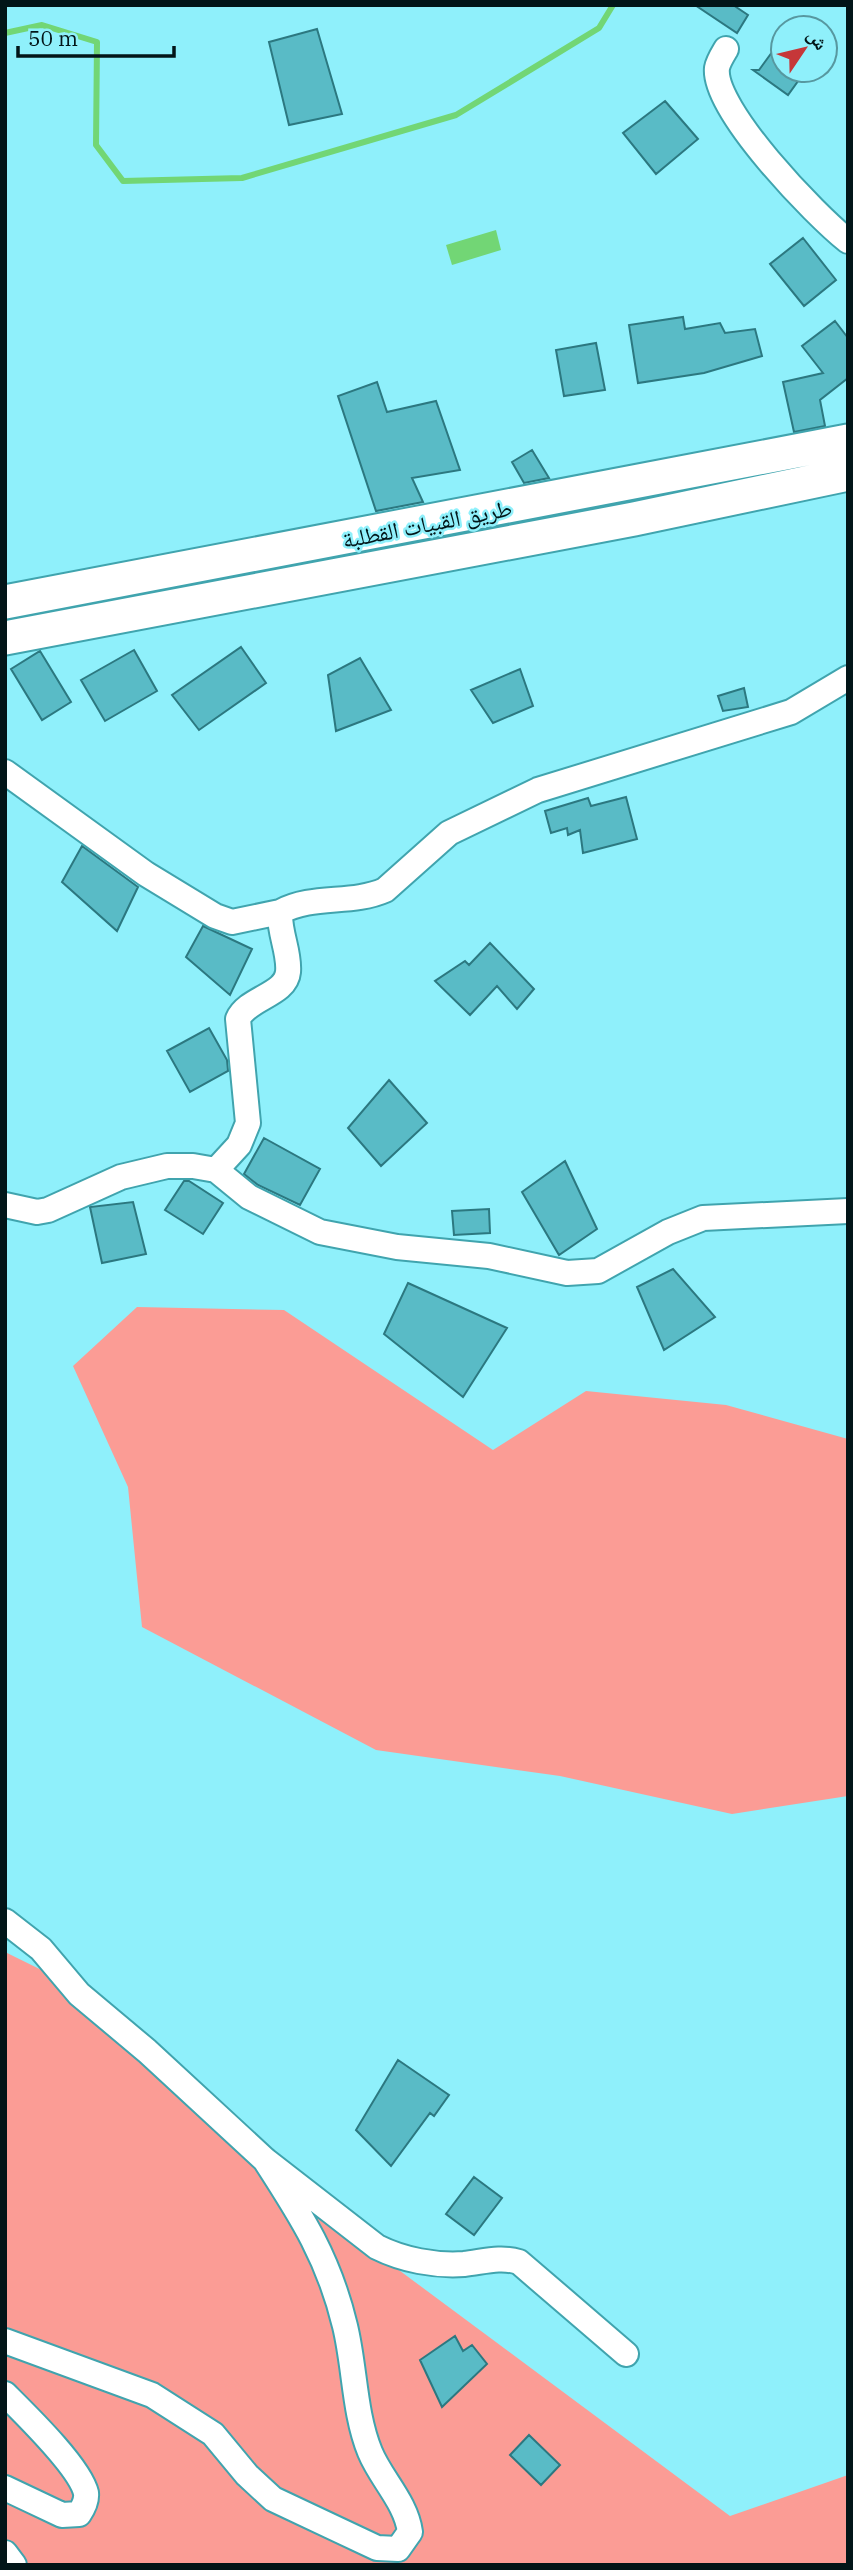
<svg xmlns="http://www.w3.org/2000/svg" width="853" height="2570" viewBox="0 0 853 2570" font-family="'IBM Plex Serif','Noto Naskh Arabic',serif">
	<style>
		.green { fill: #fb9c95 }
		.water { fill: #72d675 }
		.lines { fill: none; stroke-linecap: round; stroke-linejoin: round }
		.stream { stroke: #72d675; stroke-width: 6 }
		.building { fill: #59bbc6; stroke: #2c7880; stroke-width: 2 }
		.street-casing { stroke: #40a4ae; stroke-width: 28 }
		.secondary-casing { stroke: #40a4ae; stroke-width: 37 }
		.street { stroke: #fff; stroke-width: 24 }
		.secondary { stroke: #fff; stroke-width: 33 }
		.labels { text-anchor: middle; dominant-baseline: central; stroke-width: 5; stroke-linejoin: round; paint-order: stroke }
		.street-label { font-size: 23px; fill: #021518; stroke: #8ff0fb }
	</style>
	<rect width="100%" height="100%" fill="#8ff0fb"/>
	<path class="green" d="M137 1307 284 1310 493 1450 586 1391 726 1405 848 1439V1796L732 1814 560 1776 376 1750 142 1627 128 1487 73 1366Z
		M5 1952 68 1983 279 2181 730 2516 848 2475V2565H5Z"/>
	<path class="water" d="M496 230 501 250 452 265 446 245Z"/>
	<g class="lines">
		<path class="stream" d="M5 33 42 25 97 42 96 145 123 181 242 178 456 115 599 28 613 5"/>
	</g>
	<path class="building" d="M695 5H733L748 15 737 33Z
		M317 29 342 114 289 125 269 42Z
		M783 37V70H806L788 95 753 70H759Z
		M665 101 698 139 656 174 623 133Z
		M803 238 836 280 804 306 770 264Z
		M683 317 685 329 720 323 725 333 755 329 762 356 704 373 638 383 629 325Z
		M835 321 848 338V378L820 400 825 426 794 432 783 382 823 373 802 346Z
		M596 343 605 390 564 396 556 350Z
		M377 382 387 412 436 401 460 470 412 478 423 502 376 511 338 396Z
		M532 450 549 478 524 483 512 462Z
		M241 647 266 683 199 730 172 695Z
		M134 650 157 691 105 721 81 680Z
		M40 651 71 702 42 720 11 669Z
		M360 658 391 710 336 731 328 675Z
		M520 669 533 706 493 723 471 690Z
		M744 688 748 707 723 711 718 696Z
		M626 797 637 839 583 853 580 830 568 835 567 828 551 833 545 811 588 798 591 806Z
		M82 846 138 887 117 931 62 882Z
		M203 926 252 949 230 995 186 957Z
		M490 943 534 989 517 1009 497 986 470 1015 435 981 465 961 469 965Z
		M209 1028 227 1060 228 1071 190 1092 167 1051Z
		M389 1080 427 1123 381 1166 348 1128Z
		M264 1138 320 1169 300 1205 258 1185 244 1174Z
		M565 1161 597 1229 559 1255 522 1192Z
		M184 1181H189L223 1203 203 1234 165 1210Z
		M133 1202 146 1254 102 1263 90 1207Z
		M489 1209 490 1233 454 1235 452 1211Z
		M673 1269 715 1317 664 1350 637 1287Z
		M408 1283 507 1328 463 1397 384 1334Z
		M398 2060 449 2095 434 2116 430 2113 391 2166 356 2130Z
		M474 2177 502 2198 474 2235 446 2214Z
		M455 2336 463 2351 472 2345 487 2364 442 2407 420 2360Z
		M529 2435 560 2465 541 2485 510 2455Z"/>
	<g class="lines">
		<g class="street-casing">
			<path id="street" d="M726 49C723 54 718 62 717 68 712 109 816 216 848 241
				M5 772 146 874 215 916 232 922 280 912C279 933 290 953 288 972 286 995 247 998 238 1019L248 1123 239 1145 216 1170
				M280 912C313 894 351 905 385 890L449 833 538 790 791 712 848 678
				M5 1205 37 1212 48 1210 121 1177 167 1166H193L216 1170 249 1197 320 1232 397 1247 489 1256 567 1273 598 1271 668 1232 703 1218 848 1211
				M5 1921 41 1949 79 1994 147 2051 265 2160 377 2247C403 2260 435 2266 464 2264 483 2262 500 2256 519 2262L626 2354
				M5 2341 152 2395 213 2434 247 2475 273 2499 377 2548 398 2549 410 2532C406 2502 381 2479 370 2452 354 2413 355 2367 345 2326 329 2259 302 2217 265 2160
				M5 2394C25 2414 80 2467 86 2493 87 2501 83 2508 79 2514L62 2515 5 2488
				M5 2553 14 2565"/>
		</g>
		<g class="secondary-casing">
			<path id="secondary" d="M5 602 848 441
				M5 638 634 519 848 474"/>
		</g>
		<use href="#street" class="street"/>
		<use href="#secondary" class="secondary"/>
	</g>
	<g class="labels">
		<g class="street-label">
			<text transform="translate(427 523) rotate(-11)">طريق القبيات القطلبة</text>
		</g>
	</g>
	<rect width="853" height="2570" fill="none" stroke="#021518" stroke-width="14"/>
	<g transform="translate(804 49) rotate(55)"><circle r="33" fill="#8ff0fb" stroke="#5798a0" stroke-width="2"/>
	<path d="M0-5L12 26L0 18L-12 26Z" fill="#c63739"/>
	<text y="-10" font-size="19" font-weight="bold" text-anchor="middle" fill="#021518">ش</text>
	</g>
	<path d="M18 46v10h156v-10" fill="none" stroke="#021518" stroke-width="3.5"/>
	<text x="28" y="46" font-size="21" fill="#021518" stroke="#8ff0fb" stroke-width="5" paint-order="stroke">50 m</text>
</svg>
